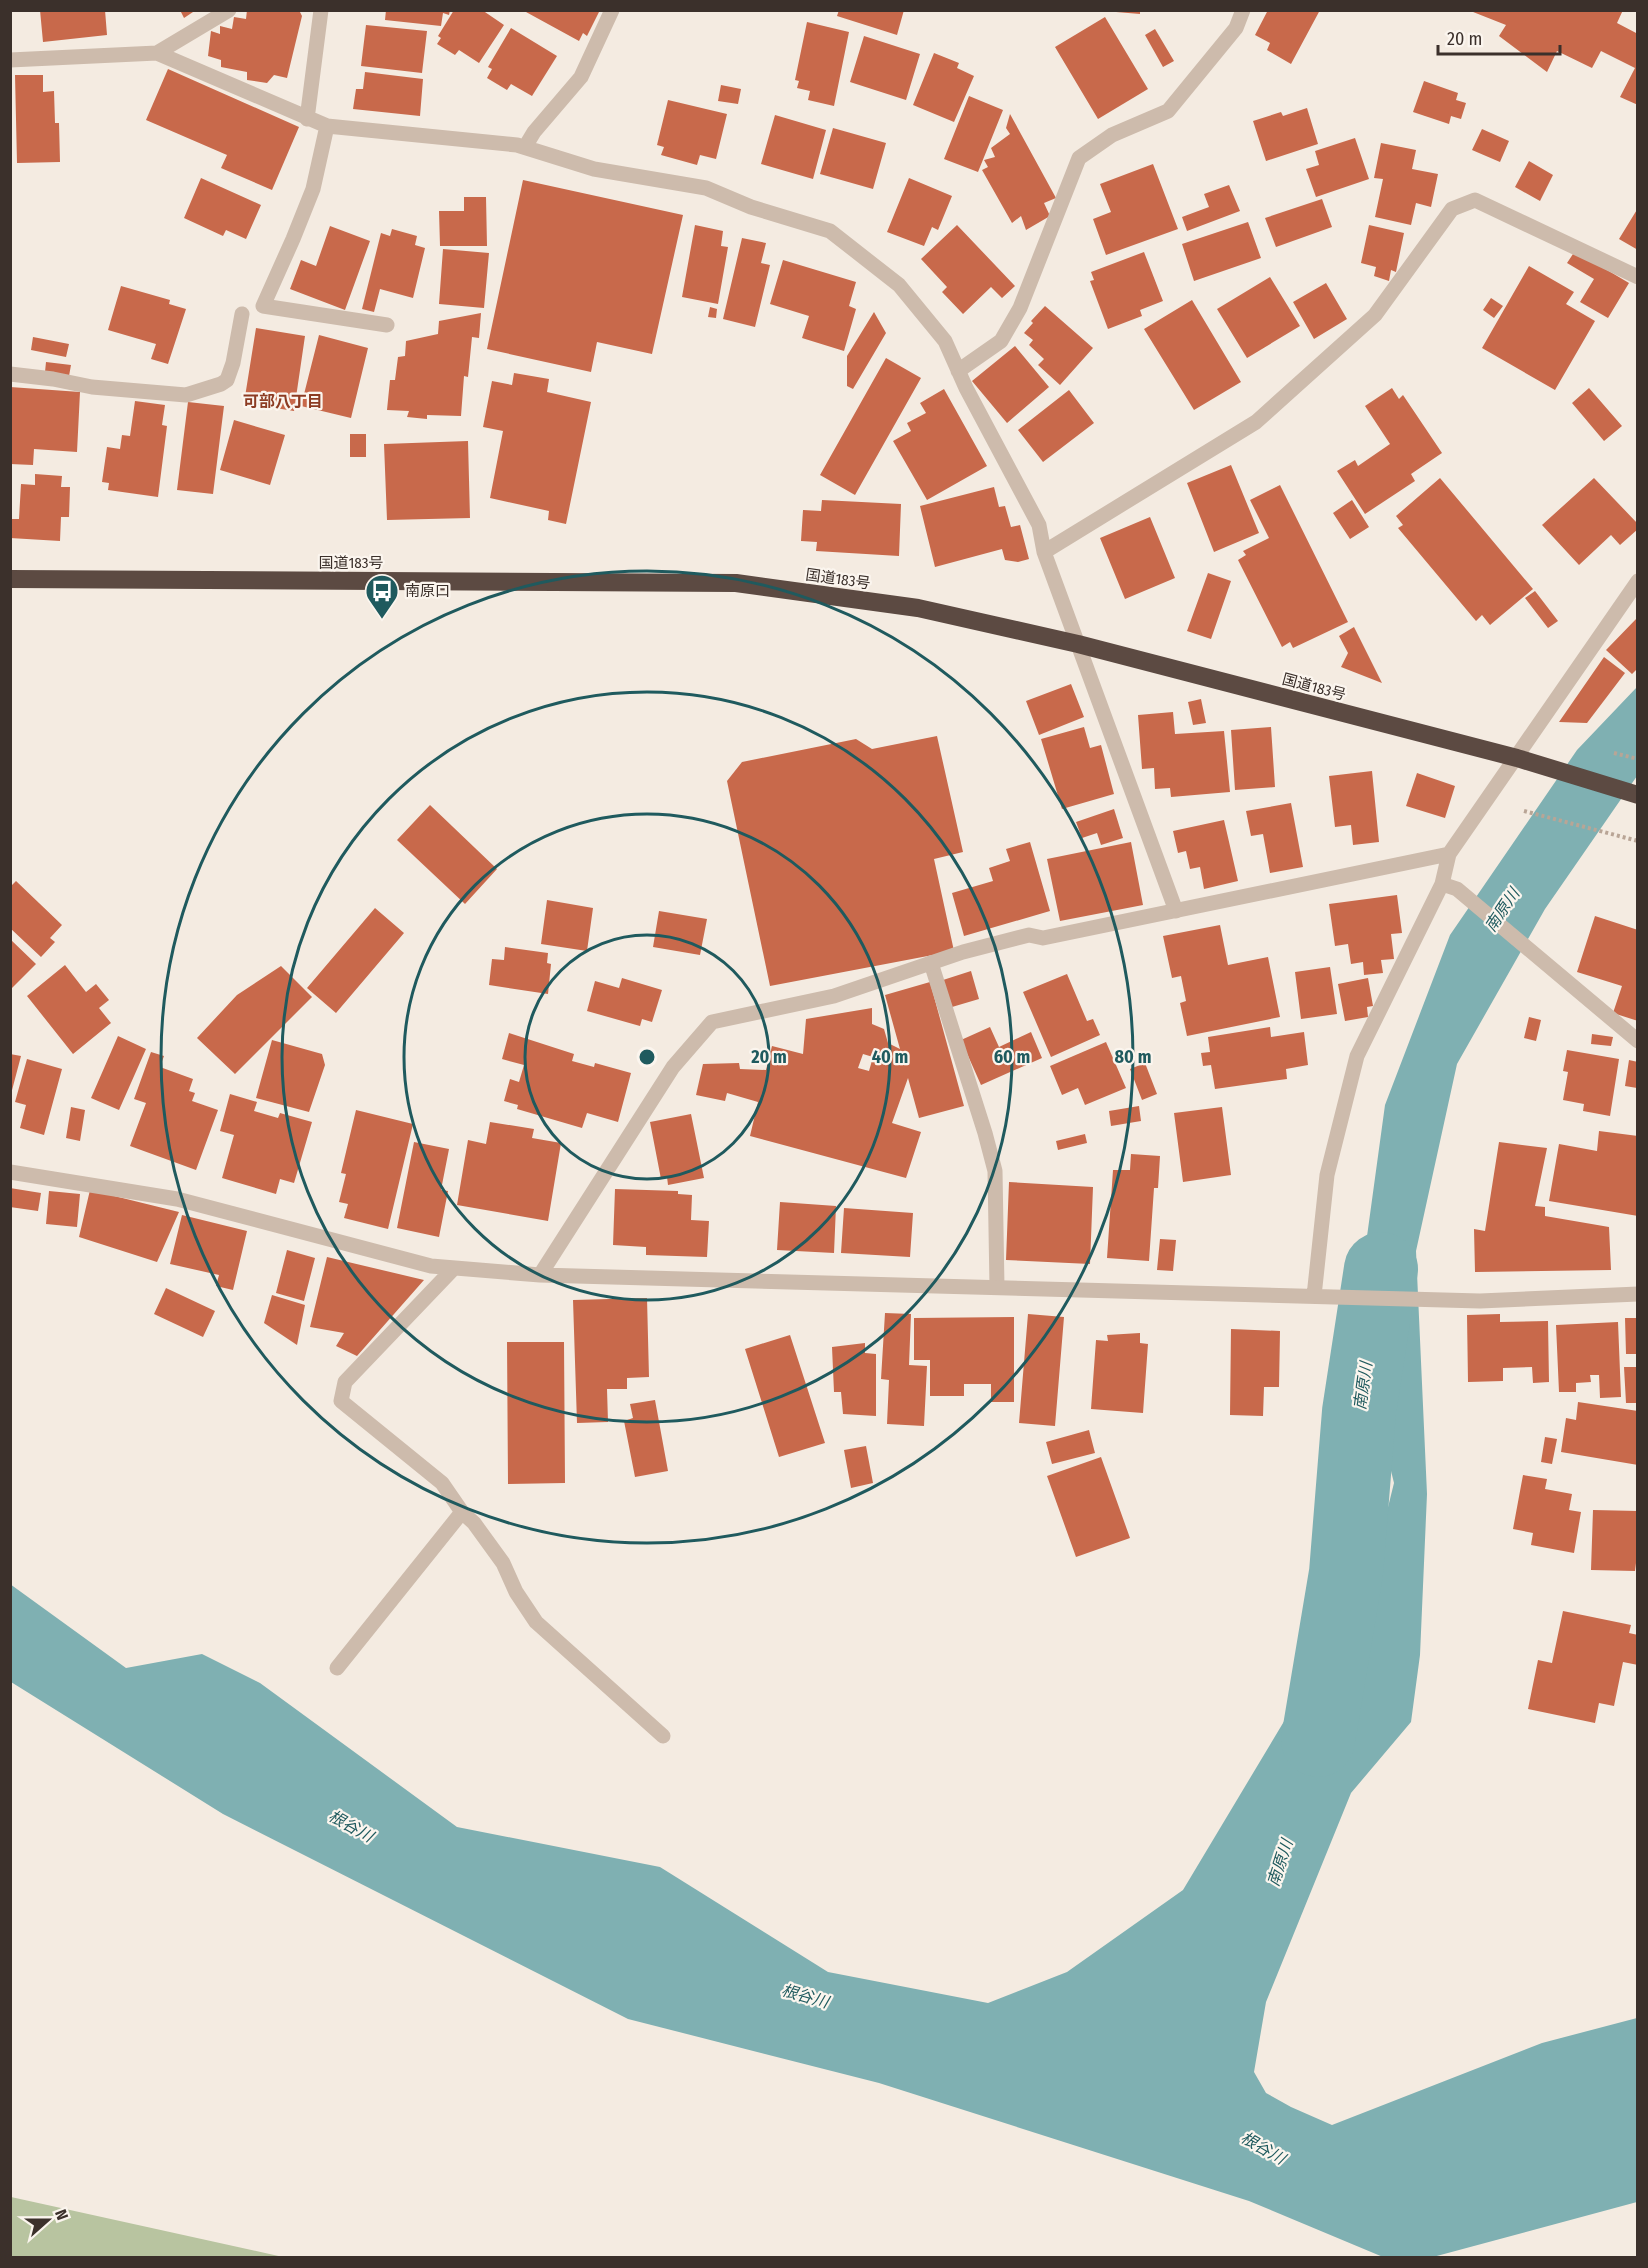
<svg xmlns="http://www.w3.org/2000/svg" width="1648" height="2268" viewBox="0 0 1648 2268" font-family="'Fira Sans Condensed','Noto Sans JP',sans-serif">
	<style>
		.green { fill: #b8c4a0 }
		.water { fill: #7fb0b2 }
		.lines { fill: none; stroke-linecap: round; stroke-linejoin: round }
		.river { stroke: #7fb0b2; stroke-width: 74 }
		.building { fill: #c8694b; fill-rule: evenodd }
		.path { stroke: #b9a596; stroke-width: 4; stroke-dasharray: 3 3; stroke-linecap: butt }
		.lane { stroke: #cdbbac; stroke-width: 15 }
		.street { stroke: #cdbbac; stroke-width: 15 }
		.highway { stroke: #5c4a42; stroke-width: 18 }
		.ring { fill: none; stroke: #1f5a5e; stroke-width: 3 }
		.labels { text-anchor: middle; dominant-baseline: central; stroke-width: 4.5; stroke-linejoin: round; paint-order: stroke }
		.street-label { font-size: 15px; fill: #3b302b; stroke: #fbf5ee }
		.poi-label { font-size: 15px; fill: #3b302b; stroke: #fbf5ee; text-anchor: start }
		.neighbourhood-label { font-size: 16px; font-weight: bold; fill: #8c3b22; stroke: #fbf5ee }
		.water-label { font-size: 16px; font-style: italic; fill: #1f5a5e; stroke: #fbf5ee }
		.centre { fill: #1f5a5e; stroke: #fbf5ee; stroke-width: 3 }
		.ring-label { font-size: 18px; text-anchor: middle; font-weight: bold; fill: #1f5a5e; stroke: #fbf5ee; stroke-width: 4.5; stroke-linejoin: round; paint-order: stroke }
	</style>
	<rect width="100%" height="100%" fill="#f4ebe1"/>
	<path class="green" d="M11 2197 283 2257H11Z"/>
	<path class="water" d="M1637 687V776L1545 909 1457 1064 1416 1251 1427 1494 1420 1655 1411 1722 1351 1793 1266 2002 1254 2072 1266 2093 1291 2107 1332 2125 1542 2043 1637 2018V2202L1433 2257H1383L1249 2201 879 2083 628 2019 223 1814 11 1682 10 1584 126 1668 202 1654 260 1683 457 1827 660 1867 828 1972 988 2003 1067 1972 1183 1890 1298 1698 1368 1588 1394 1483 1355 1324 1385 1105 1450 935 1577 750Z"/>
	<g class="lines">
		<path class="river" d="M1318 1740 1346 1573 1359 1412 1381 1269"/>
	</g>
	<path class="building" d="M40 10H105L107 35 43 42Z
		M180 10H196L184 18Z
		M247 10H299L302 16 287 78 274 75 267 83 247 80V72L221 67V60L208 56 211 31 220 34V26L232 29 234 17 246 19Z
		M386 10H450L449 15 443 13 441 26 385 20Z
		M454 10H482L504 25 479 63 459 50 455 55 437 44 441 38 438 36Z
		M527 10H600L587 36 583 33 579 41 526 12Z
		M839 10H904L897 35 837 16Z
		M1116 10H1140V14L1116 12Z
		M1268 10H1320L1291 64 1267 50 1270 43 1255 35Z
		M1468 10H1623L1617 23 1638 34V105L1620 97 1635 68 1601 51 1592 68 1557 51 1547 72 1499 36 1506 25Z
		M1105 17 1148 89 1098 119 1055 47Z
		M807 22 849 32 834 106 808 100 810 91 797 88 799 81 795 80Z
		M366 25 427 31 422 73 361 66Z
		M511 28 557 56 532 96 511 84 507 90 487 78 492 69 488 67Z
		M1155 29 1174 61 1163 67 1145 35Z
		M864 36 920 54 906 100 850 82Z
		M934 53 959 63 957 68 974 76 954 122 913 105Z
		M168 69 299 127 272 190 221 168 227 155 146 120Z
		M365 72 423 79 420 116 353 109 356 89H363Z
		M15 75H43V92L54 91 55 123H59L60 162 17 163Z
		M1424 81 1458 93 1456 100 1466 103 1461 119 1451 116 1449 124 1413 112Z
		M721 85 741 89 738 104 718 101Z
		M969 96 1003 110 978 172 944 159Z
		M668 100 727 114 716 159 700 155 697 165 661 155 664 147 657 145Z
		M1307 108 1318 144 1266 161 1253 121 1281 112 1283 116Z
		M1010 114 1056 198 1044 203 1050 216 1026 230 1021 216 1012 223 982 170 988 167 984 160 995 157 991 148 1010 134 1006 128Z
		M775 115 826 130 813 179 761 164Z
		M833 128 886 143 873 189 820 174Z
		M1482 129 1509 141 1500 162 1472 150Z
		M1355 138 1369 179 1316 197 1306 169 1319 165 1315 151Z
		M1381 143 1416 150 1412 169 1438 174 1431 207 1416 203 1411 225 1375 217 1383 179 1374 178Z
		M1529 161 1553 175 1540 201 1515 187Z
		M1153 164 1178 229 1106 255 1093 219 1111 212 1100 184Z
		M201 178 261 205 246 239 226 230 223 236 184 218Z
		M909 178 952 196 938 230 932 227 924 246 887 232Z
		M523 180 683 215 652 354 597 342 591 372 487 349Z
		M1229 185 1240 211 1187 231 1182 217 1209 207 1204 194Z
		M464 197H486L487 246H440L439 211H464Z
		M1322 199 1332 227 1276 247 1265 218Z
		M1638 208V250L1619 239Z
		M1248 222 1261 258 1194 281 1182 244Z
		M695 225 723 231 721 246 728 247 718 304 682 297Z
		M957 225 1015 286 1002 298 991 287 963 314 942 292 947 287 921 259Z
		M1369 225 1404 233 1396 272 1391 270 1389 281 1374 276 1376 267 1361 263Z
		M330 226 370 241 345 310 290 289 301 260 316 266Z
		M392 229 417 236 415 245 425 248 413 298 380 289 374 312 362 309 381 233 390 236Z
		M742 238 766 243 761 263 770 265 755 327 723 319Z
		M443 249 489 253 484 308 439 304Z
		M1575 251 1629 283 1608 318 1580 302 1594 279 1567 263Z
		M1144 252 1163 301 1140 310 1142 316 1108 329 1090 281 1094 280 1091 272Z
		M783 260 856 282 849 306 856 309 844 351 802 338 809 316 770 304Z
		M1529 266 1574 292 1566 304 1595 321 1555 390 1482 348Z
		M1270 277 1300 326 1247 358 1217 309Z
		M1326 283 1347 319 1314 339 1293 302Z
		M121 286 170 300 169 304 186 309 168 364 151 359 156 344 108 330Z
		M1491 298 1503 306 1494 318 1483 310Z
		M1192 300 1241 382 1194 410 1144 329Z
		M1045 306 1093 348 1060 385 1038 365 1044 359 1029 345 1033 340 1024 333 1033 323 1031 321Z
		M710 307 717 309 716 318 708 317Z
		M874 312 886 333 853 389 847 386V356Z
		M481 313 479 338 472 337 468 377 464 376 461 416 427 415V419L407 417 409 411 387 410 390 380H395L398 357 405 356 406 341 438 334 439 321Z
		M256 328 305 336 294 411 244 403Z
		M319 335 368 348 351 418 301 406Z
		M33 337 69 344 66 357 31 350Z
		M1015 346 1049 387 1007 423 972 381Z
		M886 358 921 378 855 495 820 475Z
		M46 362 71 365 69 376 45 372Z
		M514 373 549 379 547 392 591 402 566 524 548 520 549 511 490 498 503 431 483 427 492 381 512 385Z
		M10 387 80 392 77 452 34 449 33 465 10 464Z
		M1392 388 1399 399 1403 395 1442 453 1411 474 1415 481 1365 514 1337 471 1355 460 1358 466 1390 444 1365 406Z
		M1589 388 1622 426 1604 441 1572 403Z
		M944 389 987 466 927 500 893 441 911 431 907 423 926 413 920 403Z
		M1069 390 1094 423 1043 462 1018 430Z
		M135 401 165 405 162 425 167 426 158 497 108 490 109 483 102 482 107 447 120 449 122 435 130 436Z
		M188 402 224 406 213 494 177 490Z
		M234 420 285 435 270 485 220 470Z
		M350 434H366V457H350Z
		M468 441 470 518 387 520 384 444Z
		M1231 465 1259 533 1214 552 1187 483Z
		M35 474 62 476 61 487H70L69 517H61L60 541 10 538V519H19L21 484 35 485Z
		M1440 478 1533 589 1490 625 1482 615 1476 621 1398 528 1403 525 1396 516Z
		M1594 478 1638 524V529L1620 545 1611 535 1579 565 1542 525Z
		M1280 485 1348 622 1293 648 1290 642 1282 647 1238 560 1246 555 1243 551 1269 538 1250 500Z
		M994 487 999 507 1005 506 1011 527 1020 525 1029 559 1018 562 1005 560 1002 549 935 567 920 506Z
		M822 500 901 504 899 556 816 551 817 542 801 541 803 510 821 511Z
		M1352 500 1369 527 1350 539 1333 513Z
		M1150 517 1175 578 1125 599 1100 538Z
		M1208 573 1231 581 1211 639 1187 631Z
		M1535 591 1558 621 1548 628 1525 598Z
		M1638 617V668L1632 674 1606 650Z
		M1354 627 1382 683 1341 667 1348 653 1339 636Z
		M1604 657 1625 673 1587 723 1559 722Z
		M1071 684 1084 717 1039 735 1026 701Z
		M1201 699 1206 723 1193 725 1188 702Z
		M1173 712 1175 734 1224 731 1230 792 1171 797 1170 788 1155 789 1154 768 1142 769 1138 715Z
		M1084 727 1090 748 1101 745 1114 794 1062 809 1041 739Z
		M1271 727 1275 787 1235 790 1231 730Z
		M937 736 963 852 934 859 954 951 770 986 727 781 742 762 856 739 872 749Z
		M1372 771 1379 842 1353 845 1351 825 1335 827 1329 776Z
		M1417 773 1455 786 1445 818 1406 806Z
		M1291 803 1303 867 1270 873 1263 834 1251 836 1246 811Z
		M430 805 497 869 465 904 397 840Z
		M1114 809 1123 838 1101 845 1097 833 1082 838 1076 822Z
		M1224 820 1238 881 1204 889 1200 867 1190 869 1186 851 1178 853 1173 831Z
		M1030 842 1050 911 964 936 952 893 993 881 989 868 1010 861 1006 849Z
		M1131 842 1143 905 1060 921 1047 859Z
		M16 881 62 925 50 938 55 942 41 957 10 928V887Z
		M1397 895 1402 933 1391 934 1394 959 1381 960 1383 973 1364 975 1363 962 1351 964 1348 944 1335 946 1329 904Z
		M547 900 593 908 587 951 541 944Z
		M375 908 404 933 336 1013 307 988Z
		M659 911 707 919 700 955 653 947Z
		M1595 916 1638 930V1021L1613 1013 1622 986 1577 972Z
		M1220 925 1228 965 1268 957 1280 1017 1187 1036 1180 1003 1186 1001 1181 976 1172 978 1163 936Z
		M10 939 36 964 10 990Z
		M505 947 548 953 547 963 551 964 548 994 489 985 492 959 504 960Z
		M65 965 86 992 96 984 109 1000 99 1008 111 1023 73 1054 27 996Z
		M281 966 312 997 235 1074 197 1038 237 995Z
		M1330 967 1337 1014 1301 1019 1295 972Z
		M971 971 979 999 952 1007 943 980Z
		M1067 974 1087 1021 1093 1019 1100 1035 1051 1057 1023 992Z
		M622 978 662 990 652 1022 642 1019 640 1026 587 1011 595 981 619 988Z
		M1368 978 1373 1006 1367 1007 1368 1017 1345 1021 1338 984Z
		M930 982 964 1106 919 1118 908 1078 892 1123 921 1132 906 1178 750 1136 758 1102 727 1093 725 1101 696 1095 703 1064 739 1063 740 1069 766 1070 772 1046 803 1054 806 1019 872 1008V1024L884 1029 888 1043 900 1049 885 995ZM863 1054 873 1057 869 1071 858 1068Z
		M1529 1017 1541 1020 1536 1041 1524 1038Z
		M990 1027 999 1047 1031 1032 1042 1058 981 1085 961 1040Z
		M1270 1027 1271 1037 1304 1032 1308 1065 1286 1069 1287 1079 1215 1089 1211 1065 1203 1066 1201 1053 1210 1052 1208 1037Z
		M509 1033 574 1054 572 1061 594 1067 595 1063 631 1073 618 1122 587 1113 582 1128 517 1109 518 1105 504 1101 510 1079 519 1082 524 1065 502 1059Z
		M1592 1034 1613 1037 1611 1046 1591 1044Z
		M118 1036 146 1049 119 1110 91 1098Z
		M272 1040 322 1054 325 1065 309 1112 256 1098Z
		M1106 1042 1126 1088 1085 1105 1078 1088 1062 1095 1050 1066Z
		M1567 1050 1619 1059 1610 1116 1583 1111 1584 1104 1563 1100 1568 1072 1563 1071Z
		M151 1052 164 1056 160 1067 193 1079 189 1091 195 1093 192 1101 218 1110 196 1170 130 1146 146 1103 134 1099Z
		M10 1054 21 1056 11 1094H10Z
		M27 1059 62 1069 44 1135 20 1128 26 1105 15 1102Z
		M1629 1060 1638 1062 1637 1088 1625 1086Z
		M1145 1063 1157 1094 1142 1100 1130 1069Z
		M230 1094 257 1102 254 1111 278 1118 280 1113 312 1122 294 1183 280 1179 276 1194 222 1178 234 1135 220 1131Z
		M1139 1106 1141 1121 1111 1126 1109 1111Z
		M71 1107 85 1110 80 1141 66 1138Z
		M1222 1107 1231 1175 1183 1182 1174 1113Z
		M356 1110 413 1124 388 1229 344 1218 348 1204 339 1202 346 1174 341 1173Z
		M691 1114 704 1178 668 1185 667 1177 661 1179 650 1122Z
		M490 1122 534 1129 532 1138 561 1143 548 1221 457 1205 468 1140 486 1144Z
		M1599 1131 1638 1136V1216L1549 1201 1559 1144 1597 1151Z
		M1085 1134 1087 1143 1058 1150 1056 1141Z
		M414 1142 449 1149 441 1190 448 1191 439 1237 397 1228Z
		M1499 1142 1547 1148 1535 1206 1545 1207V1216L1609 1227 1611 1270 1475 1272 1474 1229 1485 1231Z
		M1131 1154 1160 1156 1158 1188H1154L1149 1261 1107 1258 1113 1170H1130Z
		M1009 1182 1093 1187 1090 1264 1006 1260Z
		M10 1188 41 1193 38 1211 10 1207Z
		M615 1189 678 1191V1194L692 1195 691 1220 709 1221 707 1257 646 1255V1247L613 1245Z
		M90 1190 179 1212 157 1262 79 1237Z
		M49 1191 80 1194 77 1227 46 1224Z
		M780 1202 836 1206 834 1253 777 1250Z
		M844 1208 913 1213 910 1257 841 1253Z
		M182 1215 247 1231 233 1290 216 1286 219 1275 170 1264Z
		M1160 1239 1176 1240 1173 1271 1157 1270Z
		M287 1250 315 1258 304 1301 276 1293Z
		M327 1257 424 1280 357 1356 336 1346 344 1333 310 1327Z
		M166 1288 215 1311 203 1337 154 1314Z
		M272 1295 305 1305 297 1345 264 1323Z
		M647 1298 649 1377 627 1378V1389H607L608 1422 577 1423 573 1300Z
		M885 1313 911 1314 909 1365 927 1366 924 1426 887 1424 889 1380 881 1379Z
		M1028 1314 1064 1317 1055 1426 1019 1423Z
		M1500 1314V1322L1548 1321 1549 1382 1533 1383 1532 1367 1503 1368V1381L1468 1382 1467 1315Z
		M1014 1317V1402H991V1384H964V1396H930V1360H914V1318Z
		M1625 1318H1638V1354H1626Z
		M1618 1322 1621 1397 1600 1398 1599 1375H1590L1591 1382 1576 1383V1392H1559L1556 1325Z
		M1231 1329 1280 1331 1279 1387H1264L1263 1416 1230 1415Z
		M1140 1333V1343L1148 1344 1143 1413 1091 1409 1096 1340 1108 1341 1107 1335Z
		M790 1335 825 1443 779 1457 745 1349Z
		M507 1342H564L565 1483 508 1484Z
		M865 1343V1353L876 1354V1416L843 1414 841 1392H834L832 1347Z
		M1624 1367H1638V1403H1626Z
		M655 1400 668 1471 635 1477 624 1421 633 1418 630 1404Z
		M1578 1402 1638 1411V1465L1561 1452 1566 1418 1576 1420Z
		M1089 1430 1095 1453 1052 1464 1046 1442Z
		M1545 1437 1557 1439 1552 1464 1541 1462Z
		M866 1446 873 1483 851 1488 844 1450Z
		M1101 1457 1130 1538 1076 1557 1047 1476Z
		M1523 1475 1547 1479 1545 1489 1572 1494 1569 1510 1581 1512 1574 1553 1531 1545 1533 1533 1513 1529Z
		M1593 1510 1638 1511V1563H1636L1635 1571 1591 1570Z
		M1563 1611 1631 1625 1629 1633 1638 1635V1665L1623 1662 1614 1706 1599 1703 1595 1723 1528 1709 1538 1660 1552 1663Z"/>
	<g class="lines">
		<path class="path" d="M1614 753 1638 759
			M1524 811 1638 841"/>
		<path class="lane" d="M931 963 985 1133 995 1171 997 1287"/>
		<path class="street" d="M157 53 229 10
			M10 60 157 53 327 126 517 145 594 169 706 188 751 207 830 231 899 285 945 341 966 388 1039 525 1044 552 1176 911
			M307 119 321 10
			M327 126 313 189 293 239 263 306 387 325
			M525 147 534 132 581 77 612 10
			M958 371 1001 341 1020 308 1079 158 1112 135 1168 111 1236 28 1243 10
			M10 374 53 379 92 387 186 395 221 384 227 380 233 363 242 314
			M1044 552 1256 422 1375 315 1452 209 1475 200 1638 277
			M1442 884 1457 889 1638 1041
			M10 1172 177 1199 431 1266 540 1275 1480 1301 1638 1294
			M454 1268 345 1382 341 1401 442 1483 462 1512 474 1523 503 1563 516 1592 536 1622 663 1736
			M540 1275 673 1067 712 1022 834 996 963 952 1029 935 1043 938 1449 854
			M1314 1296 1327 1175 1357 1056 1442 884 1449 854 1638 581
			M337 1668 462 1512"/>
		<path class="highway" d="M10 579 736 583 918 608 1078 644 1517 758 1638 795"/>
	</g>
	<g class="ring">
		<circle cx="647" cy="1057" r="122"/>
		<circle cx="647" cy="1057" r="243"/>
		<circle cx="647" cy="1057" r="365"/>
		<circle cx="647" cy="1057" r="486"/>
	</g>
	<defs>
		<g id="bus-pin" transform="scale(1.725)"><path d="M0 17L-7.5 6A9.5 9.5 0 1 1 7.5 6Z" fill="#1f5a5e" stroke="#fbf5ee"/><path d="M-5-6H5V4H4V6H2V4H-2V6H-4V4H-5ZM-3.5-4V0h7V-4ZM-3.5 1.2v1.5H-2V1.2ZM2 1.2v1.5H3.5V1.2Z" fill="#fff"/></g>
	</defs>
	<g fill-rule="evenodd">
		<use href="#bus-pin" x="382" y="591"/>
	</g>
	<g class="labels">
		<g class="street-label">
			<text x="351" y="563">国道183号</text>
			<text transform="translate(838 579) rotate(8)">国道183号</text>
			<text transform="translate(1314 687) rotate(15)">国道183号</text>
		</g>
		<g class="poi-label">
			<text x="405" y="591">南原口</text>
		</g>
		<g class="neighbourhood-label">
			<text x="283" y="401">可部八丁目</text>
		</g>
		<g class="water-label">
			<text transform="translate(1502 910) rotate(-56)">南原川</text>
			<text transform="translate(1363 1386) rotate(-82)">南原川</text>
			<text transform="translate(351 1826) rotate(29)">根谷川</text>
			<text transform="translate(1280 1863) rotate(-72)">南原川</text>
			<text transform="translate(805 1996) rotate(16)">根谷川</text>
			<text transform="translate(1263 2148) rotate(30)">根谷川</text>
		</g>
	</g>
	<circle cx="647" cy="1057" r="9" class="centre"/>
	<g class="ring-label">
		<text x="769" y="1063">20 m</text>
		<text x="890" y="1063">40 m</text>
		<text x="1012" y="1063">60 m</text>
		<text x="1133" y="1063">80 m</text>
	</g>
	<rect width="1648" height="2268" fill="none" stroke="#3b302b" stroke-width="24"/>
	<g transform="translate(48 2220) rotate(69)" stroke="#fbf5ee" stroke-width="4.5" paint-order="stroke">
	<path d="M0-4.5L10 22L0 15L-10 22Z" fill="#3b302b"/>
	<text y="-9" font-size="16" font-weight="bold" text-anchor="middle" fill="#3b302b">N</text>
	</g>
	<path d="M1438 45v9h122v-9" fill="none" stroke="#3b302b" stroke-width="3"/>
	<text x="1447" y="45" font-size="18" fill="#3b302b" stroke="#fbf5ee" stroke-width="4.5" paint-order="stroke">20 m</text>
</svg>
